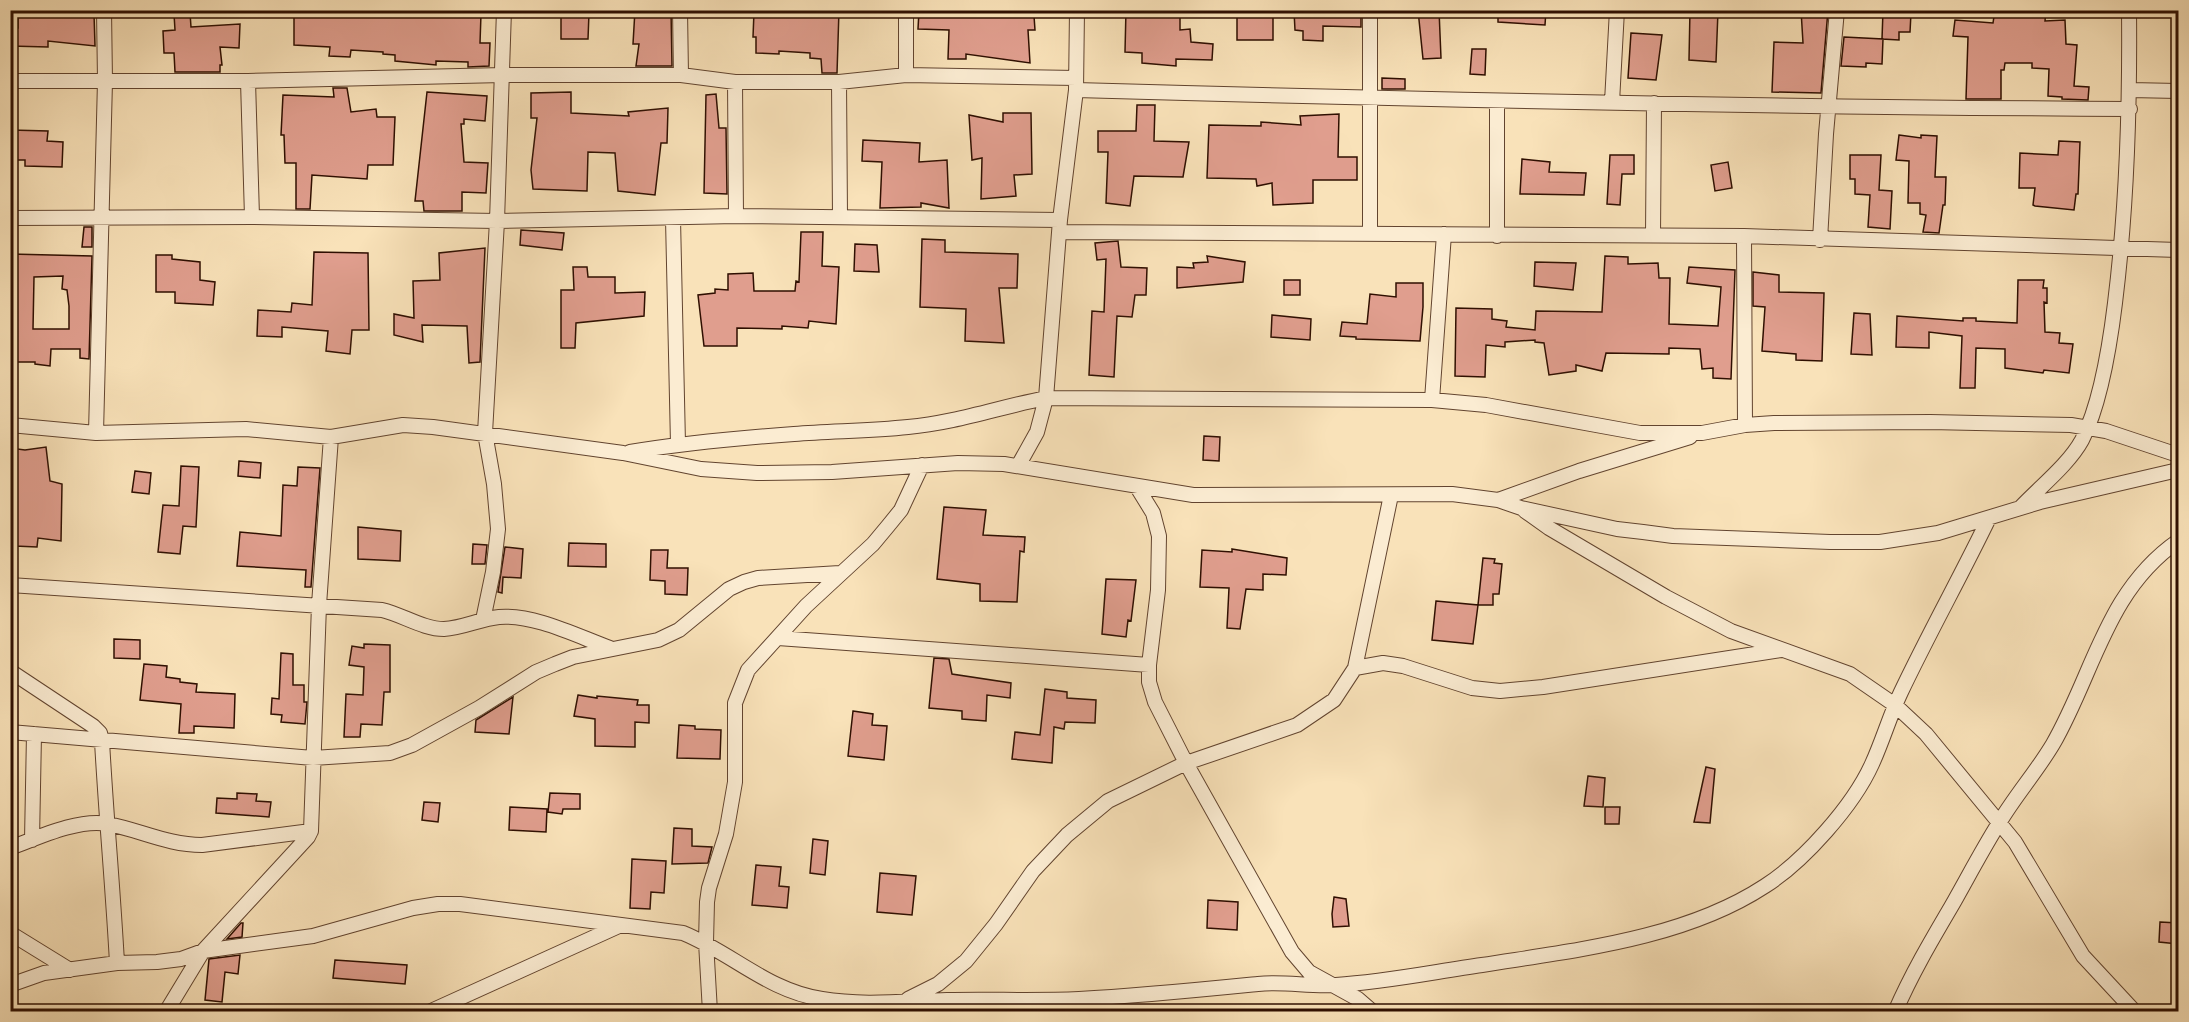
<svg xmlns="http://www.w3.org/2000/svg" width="2189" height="1022" viewBox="0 0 2189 1022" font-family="'Libre Bodoni',serif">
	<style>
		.building { fill: #e09e8e; stroke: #2f0f01; stroke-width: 1.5; fill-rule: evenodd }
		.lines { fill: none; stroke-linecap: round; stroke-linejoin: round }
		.street-casing { stroke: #62442f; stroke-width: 16 }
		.street { stroke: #fbecd2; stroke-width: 14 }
	</style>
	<rect width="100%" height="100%" fill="#f9e2b9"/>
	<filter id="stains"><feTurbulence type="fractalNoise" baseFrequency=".00333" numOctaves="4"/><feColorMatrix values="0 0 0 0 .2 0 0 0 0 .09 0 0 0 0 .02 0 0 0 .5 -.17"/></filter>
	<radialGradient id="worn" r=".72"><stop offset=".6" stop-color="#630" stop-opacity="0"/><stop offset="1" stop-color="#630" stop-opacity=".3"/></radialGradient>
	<path class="building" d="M18 10 94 14 95 46 48 41V47L10 46V27L18 28Z
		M294 10H450V13L481 14 480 43H490L489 66 468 67V62L436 61V65L395 61V55L383 54V52L351 50 350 57 329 56 330 47 294 45Z
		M635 10H671L672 66H636L639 44H633Z
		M784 10H839L837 73H822L821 59 810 58V53L779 51V54L756 53V37H753L754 12 784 13Z
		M960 10 1034 16 1035 30H1028L1030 63 966 54V59H948L949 30 918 29 919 11 960 13Z
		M1126 10H1180V30L1190 29 1191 42 1213 44 1212 60 1176 59V66L1142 63V53L1125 52Z
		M1237 10H1273V40H1237Z
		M1339 10H1361V27L1323 26V41L1303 40V31L1295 30 1294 11 1339 13Z
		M1418 10H1439L1441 58 1423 59Z
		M1498 10H1546L1545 25 1498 22Z
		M1690 10 1718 11 1716 62 1689 60Z
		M1801 10H1828L1821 93 1772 92 1774 42 1803 43Z
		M1995 10H2046L2045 21 2065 20 2066 44 2077 45 2074 86 2089 87 2088 100 2062 99V97L2048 96 2049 69 2032 68V63H2005L2004 70H2001V99H1966L1968 37 1953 36 1955 20 1993 23Z
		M1883 11 1911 13 1910 32H1899V40L1882 39Z
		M561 12 589 13 588 39H561Z
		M190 13 191 27 240 24 239 48 220 47 222 65H220V72H175L174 53H164L163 31 175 30 174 14Z
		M1631 33 1662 35 1656 80 1628 78Z
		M1844 37 1883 39 1882 64 1866 63V67L1841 66Z
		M1472 49H1486L1485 75 1470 74Z
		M1382 78 1405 79V89H1382Z
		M333 88H347L351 112 376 109 377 117H395L393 165H368L367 179 312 175 310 209H296V163H285L284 135H281L283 95 334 97Z
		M427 92 487 96 485 121 464 119V124H461L464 162 488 163 486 193 462 192V211H424L423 201H415Z
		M571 92V113L629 116 628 112 668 108 667 143H661L655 195 618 191 615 153 588 152 587 191 533 189 531 170 537 118H531V93Z
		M716 94 719 128H726L727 194 704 193 706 95Z
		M1137 105H1155L1154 141 1189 142 1183 177 1134 176 1130 206 1106 203 1108 152H1098V131H1136Z
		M1003 113H1031L1032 174 1014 175 1016 196 981 199 982 158 972 160 969 115 1003 122Z
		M1339 114 1338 157H1357V180H1313V203L1273 205 1272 183 1257 186 1256 179 1207 178 1209 125 1261 126V122L1301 125 1300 116Z
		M10 130 48 131 47 141 63 142 62 167 25 166V160H10Z
		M1899 135 1921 138V135L1937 136 1935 177H1946L1945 205H1943L1939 233 1923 232 1926 215 1920 214V203H1908L1909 161 1896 160Z
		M863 140 920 143 919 162 947 160 949 208 921 203V207L880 208 882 162 862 161Z
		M2059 141 2080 142 2078 194H2076L2074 210 2035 206 2033 205 2035 188H2019L2020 153 2058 155Z
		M1610 155H1634V174H1622L1620 205 1607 204Z
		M1850 155H1881L1879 190 1892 191 1890 229 1868 227 1870 195 1855 194V179H1850Z
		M1522 159 1550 162 1549 172 1586 173 1584 195 1520 194Z
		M1728 162 1732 188 1715 191 1711 165Z
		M84 227H92V247H82Z
		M521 230 564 233 562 250 520 245Z
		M801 232H823L822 266 839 267 836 324 809 321 808 328 782 326V329L737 328V346H704L698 295 715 293V289L728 290V274L753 273 754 291H795L796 281 799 282Z
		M922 239 945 240V252L1018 254 1017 288H999L1004 343 965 341 966 309 920 307Z
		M1118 241 1121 267 1147 268 1146 295H1135L1132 317 1117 316 1114 377 1089 375 1092 311 1104 312 1106 259 1097 260 1095 243Z
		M855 244 877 245 879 272 854 271Z
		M485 248 480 362 469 363 467 326 422 325 423 342 394 335V314L414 318 413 281 440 280 439 253Z
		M314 252 368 253 369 330H352L350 354 326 351 328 331 282 327V337L257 336 258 310 291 312 292 303 312 305Z
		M10 254 92 256 89 359 80 358V349H51L50 366 35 364V362H10ZM63 276 62 289 67 290 69 306V329H33L34 277Z
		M156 255H172V259L200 262V280L215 282 213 305 175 303V292H156Z
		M1207 256 1245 262 1243 282 1177 288V267L1194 268 1193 263 1208 262Z
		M1605 256 1628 257V264L1658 263 1659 278H1670L1669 324 1718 326 1721 287 1687 283 1689 267 1735 270 1731 379 1713 378V368L1702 369 1700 349 1669 348V354L1606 353 1602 371 1576 365V371L1549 375 1544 343 1535 342V340L1505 342V347L1486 345 1485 377 1455 376 1456 308 1492 309V319L1507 321 1506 327 1535 330 1536 311 1602 312Z
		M1535 262 1576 263 1573 290 1534 286Z
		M573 267H587L588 277H615V293L645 292 644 316 576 323 575 348H561V290H574Z
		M1753 272 1779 275V292L1824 293 1822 361 1796 360V354L1762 351 1765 307 1753 306Z
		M1284 280H1300V295H1284Z
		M2018 280H2044L2043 288H2047V303L2044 302 2045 332 2060 333 2059 343 2073 344 2069 373 2044 370 2043 373 2005 368V349L1976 348 1975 388H1960L1962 336 1929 332V348L1896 347 1897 316 1963 321V318H1976V321L2017 323Z
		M1396 283H1423V307L1420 341 1356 339V337L1340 336 1342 322 1367 324 1370 294 1396 297Z
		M1854 313 1870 314 1872 355 1851 354Z
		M1272 315 1311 319 1310 340 1271 337Z
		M1204 436 1220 437 1219 461 1203 460Z
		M46 447 50 481 62 484 61 541 38 538 37 547 15 546 17 520 10 519V448L25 450Z
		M239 461 261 463 260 478 238 476Z
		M181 466 199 467 196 527 183 526 180 554 158 552 163 505 179 506Z
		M298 467 320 468 311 587H305L306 570 237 566 240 532 281 536 283 485 297 486Z
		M135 471 151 473 149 494 132 492Z
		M944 507 986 510 983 535 1025 537 1024 552 1020 551 1017 602 980 601V584L937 579Z
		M358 527 401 531 400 561 358 559Z
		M569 543 606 544V567L568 566Z
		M473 544 487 545 485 564H472Z
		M505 547 523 549 521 578 503 577 502 593 498 592Z
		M1232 549 1287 558 1286 575 1263 574V590L1246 589 1240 629 1227 628 1229 588 1200 587 1202 550 1232 552Z
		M651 550H668L667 568H688L687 595 665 594V581L650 580Z
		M1483 558 1495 559 1494 563 1502 564 1499 594H1493V605H1478Z
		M1106 579 1136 580 1131 621 1128 620 1126 637 1102 634Z
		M1436 601 1478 605 1473 644 1432 640Z
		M114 639 140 640V659L114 658Z
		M364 644 390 645V692H384L382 725 361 724 360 737H344L346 694 363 695 364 667 349 665 352 646 364 648Z
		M281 653 293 654V685H304V702H307L305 724 281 722 282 715 271 714 272 698 279 699Z
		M934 658 949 659 952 674 1011 683 1010 698 987 695 986 721 962 719V711L929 708Z
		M144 664 167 666 166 677 180 679V682L197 684 196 692 235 694 234 728 194 726V733H179L181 704 140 700Z
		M1045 689 1067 692V698L1096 700 1095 723 1065 722 1064 729 1054 727 1052 763 1012 759 1015 732 1040 735Z
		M578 695 597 698V696L638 700 637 705H649V723L635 722V747L595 746V719L574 716Z
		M513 697 509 734 475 732 476 720Z
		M853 711 873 714 872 725 887 726 884 760 848 756Z
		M679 725 695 726V729L721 730 720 759 677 758Z
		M1706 767 1715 769 1710 823 1694 822Z
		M1588 776 1605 778 1603 807 1584 806Z
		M237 793 257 794 256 801 271 802 269 817 216 813 217 798 237 799Z
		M550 793 580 794V809H563L562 814 548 812Z
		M424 802 440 803 438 822 422 820Z
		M510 807 547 809 546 832 509 830Z
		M1605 807H1620L1619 824H1605Z
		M674 828 692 829V846L712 847 708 863 672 864Z
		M813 839 828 841 825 875 810 873Z
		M632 859 666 861 664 893 651 892 650 909 630 908Z
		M756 865 781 867 779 886 789 887 787 908 752 905Z
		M880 873 916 876 912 915 877 912Z
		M1334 897 1346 899 1349 926 1333 927 1332 914Z
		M1208 900 1238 902 1237 930 1207 928Z
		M2160 922 2178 923V944L2159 942Z
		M241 923H243L242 937 227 939Z
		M240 955 238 974 225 972 222 1002 205 1000 209 959Z
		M335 960 407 965 405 984 333 978Z"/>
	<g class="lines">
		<g class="street-casing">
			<path id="street" d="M680 10 681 75
				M906 75V10
				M10 81H248L503 75H681L735 82H839L906 75 1076 78
				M248 81 252 217
				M735 82 736 216
				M839 82 840 217
				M1076 90C1427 100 1778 107 2130 109
				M2130 90 2178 91
				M1612 102 1617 10
				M10 218 252 217 497 221 736 216 1060 220
				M673 219 678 444
				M1060 232 1744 236 2178 250
				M1370 233V10
				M1653 235 1654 103
				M1497 236V102
				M1744 236 1745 425
				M1820 240 1826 134 1837 10
				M1432 400 1444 234
				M10 425 96 433 246 429 331 437 403 425 433 427 623 453 701 469 757 473 832 472 958 463 1004 464 1193 495 1452 494 1498 500 1521 508 1617 529 1643 532 1673 536 1830 542H1880L1938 533 2040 502 2178 470
				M96 433 105 81 104 10
				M630 452C684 443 739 438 794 434 832 431 870 431 908 427 955 423 1000 407 1046 398L1432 400 1486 405 1640 433H1702L1745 425 1774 423 1930 422 2071 425 2106 431 2178 455
				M1018 466 1037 432 1046 398 1060 220 1076 90 1077 10
				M1137 487 1153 513 1159 536 1158 590 1149 665V682L1155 702 1186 763 1292 952 1309 972 1358 999 1373 1012
				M1498 500 1579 471 1690 437
				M2021 507C2040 487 2069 464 2082 440 2101 403 2110 344 2115 303 2127 206 2130 108 2129 10
				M1525 511 1549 528 1666 597 1731 631 1850 674 1895 705 1926 734 2015 842 2083 956 2135 1012
				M10 585 382 610C403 615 423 629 444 629 463 628 480 619 499 617 534 614 577 636 610 648
				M483 620 493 572 498 529 494 484 485 433 497 221 504 10
				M778 638 1149 665
				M1355 668 1383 663 1403 666 1472 688 1500 691 1543 687 1781 650
				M10 671 93 726 100 733 102 741C106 815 113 889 117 963
				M10 732 313 758 390 753 412 745 479 708 536 672 555 664 573 657 658 640 679 630 729 589 744 582 758 578 840 573
				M32 840 34 734
				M10 848C37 838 79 818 108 824 140 830 168 845 202 845L311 831
				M10 933 70 970
				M10 985 44 973 117 963 157 962 181 959 203 951 313 936 413 908 438 904H460L683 933C732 953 768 991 822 999 863 1006 906 1001 947 1000 991 999 1035 1001 1079 999 1139 996 1198 990 1258 984 1284 981 1310 987 1336 985 1385 982 1433 972 1482 965 1576 950 1684 939 1765 886 1804 861 1853 806 1872 764 1883 740 1890 715 1901 692 1929 633 1961 576 1989 518
				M908 999 938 984 966 961 996 924 1033 871 1067 835 1108 801 1186 763 1297 725 1334 700 1355 668 1391 495
				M166 1012 203 951 308 837 311 831 319 605 331 437
				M429 1012 621 925
				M710 1012 706 942 707 902 709 888 726 834 735 782V703L748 670 806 606 873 544 888 526 901 510 922 465
				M1895 1012C1911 975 1931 941 1951 907 1967 879 1982 850 1999 823 2015 796 2037 771 2053 744 2094 673 2106 591 2178 541"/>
		</g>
		<use href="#street" class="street"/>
	</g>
	<rect width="2189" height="1022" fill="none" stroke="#f9e2b9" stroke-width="36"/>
	<rect x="12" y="12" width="2165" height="998" fill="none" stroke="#2f0f01" stroke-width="3"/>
	<rect x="18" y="18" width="2153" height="986" fill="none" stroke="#2f0f01" stroke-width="1.5"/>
	<rect width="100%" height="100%" filter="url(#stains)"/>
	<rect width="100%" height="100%" fill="url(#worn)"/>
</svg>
